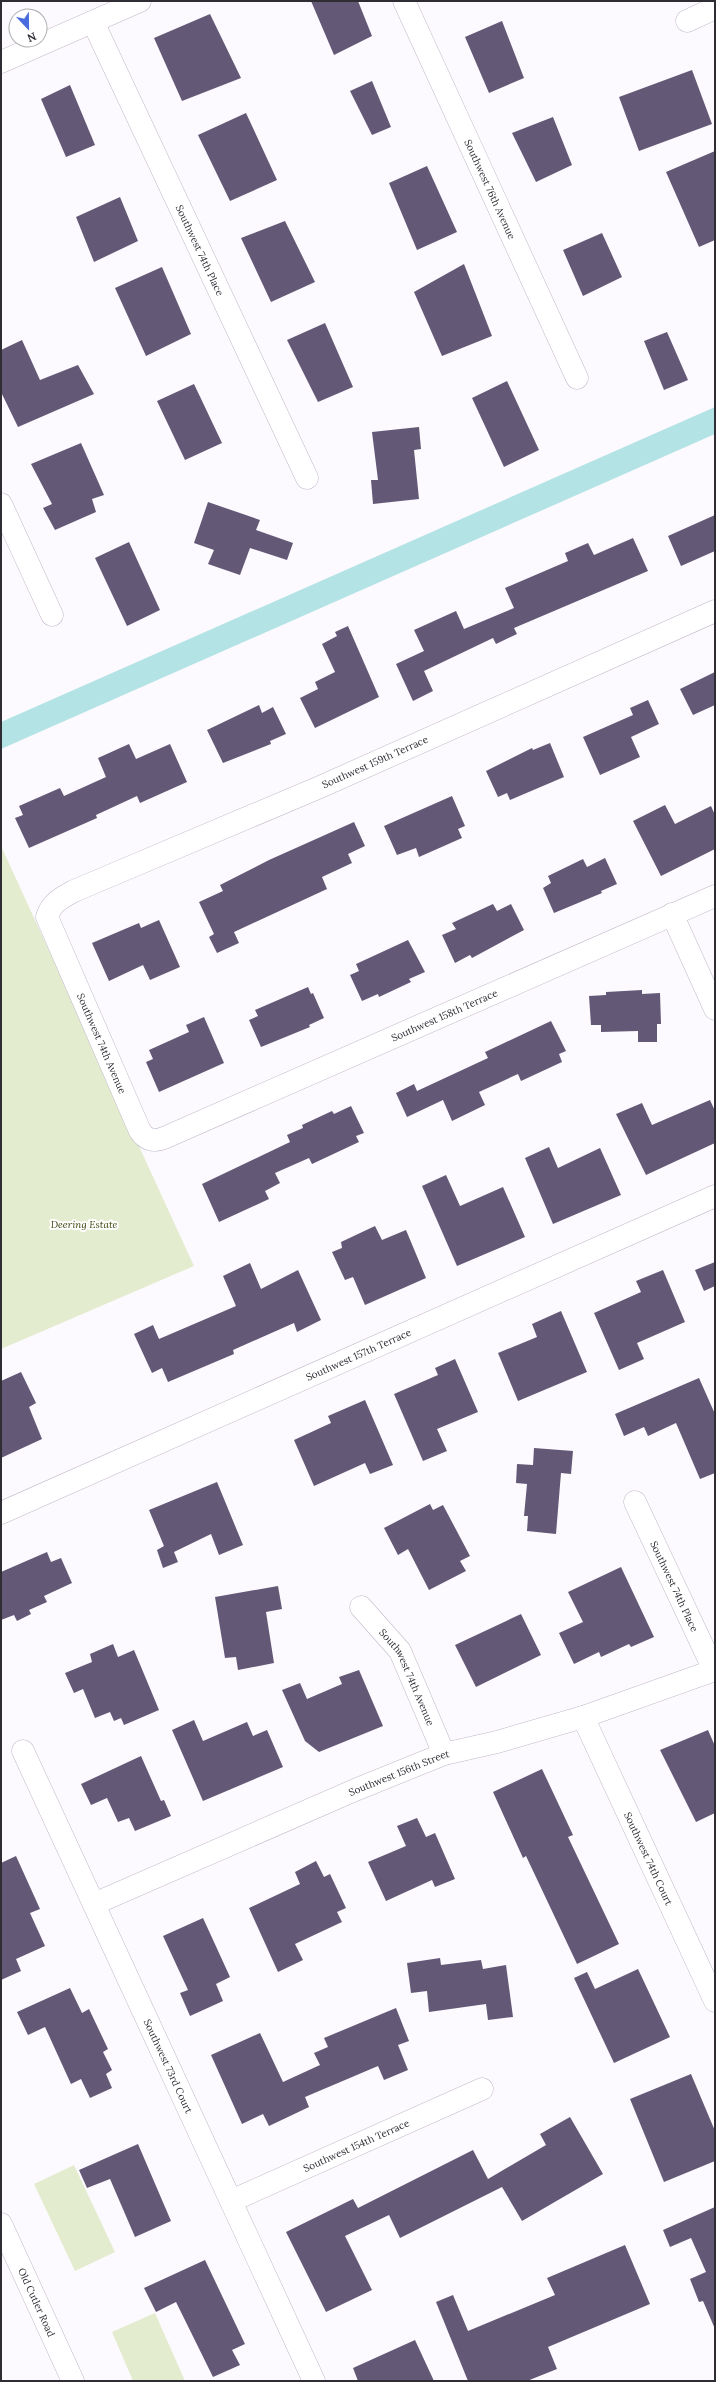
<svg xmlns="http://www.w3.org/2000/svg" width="716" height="2382" viewBox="0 0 716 2382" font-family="Lora,serif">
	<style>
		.green { fill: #e4eccf }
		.water { fill: #b3e3e5 }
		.building { fill: #645877 }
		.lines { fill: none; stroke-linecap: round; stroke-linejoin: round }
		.minor-casing { stroke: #c0b8cb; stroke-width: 23 }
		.secondary-casing { stroke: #c0b8cb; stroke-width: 23 }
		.minor { stroke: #fff; stroke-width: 22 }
		.secondary { stroke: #fff; stroke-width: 22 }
		.labels { text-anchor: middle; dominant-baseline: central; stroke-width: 4; stroke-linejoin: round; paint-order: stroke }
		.street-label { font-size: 10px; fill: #2f2c34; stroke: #fff }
		.park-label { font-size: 10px; font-style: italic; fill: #3c460b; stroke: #fff }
	</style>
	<rect width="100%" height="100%" fill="#fcfafe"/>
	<path class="green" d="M1 846 194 1266 1 1349Z
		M74 2165 115 2252 75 2271 34 2184Z
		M155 2313 185 2381H133L112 2332Z"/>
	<path class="water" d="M715 407V434L1 749V722Z"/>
	<path class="building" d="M311 1H358L372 36 334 55Z
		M210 14 241 78 182 101 154 38Z
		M502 21 524 78 489 93 465 37Z
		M692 70 712 124 639 151 619 97Z
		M372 81 391 127 372 135 350 91Z
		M70 85 95 145 66 157 41 99Z
		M246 113 277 180 230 201 198 135Z
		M553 117 572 165 536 182 512 133Z
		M715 151V240L699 247 666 172Z
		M427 166 457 232 417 250 389 183Z
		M120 197 138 241 94 262 76 217Z
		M285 221 315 282 271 302 241 238Z
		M602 233 622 277 583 296 563 250Z
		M464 264 492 336 442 356 414 292Z
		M162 267 191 334 146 356 115 288Z
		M325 323 353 387 318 402 287 340Z
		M667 332 688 380 664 390 644 341Z
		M22 340 40 380 78 365 94 394 18 427 1 392V350Z
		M507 381 539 450 504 467 472 398Z
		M194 384 222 443 185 460 157 401Z
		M419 427 421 449 414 450 419 499 373 504 371 480H378L372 432Z
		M81 443 104 495 92 499 96 512 55 530 43 508 52 504 31 464Z
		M208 502 260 520 256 530 293 543 287 560 250 548 240 575 208 564 214 550 194 543Z
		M715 515V551L681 566 668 536Z
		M633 538 648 571 514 628 517 634 496 644 493 638 424 671 433 691 413 701 396 664 424 651 414 630 456 611 464 629 514 608 505 588 568 561 565 553 588 543 594 555Z
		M129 542 160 610 127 626 95 558Z
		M348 626 379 697 315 728 300 698 318 689 315 682 335 672 322 644 337 636 335 632Z
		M715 672V705L693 715 680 689Z
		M648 700 659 724 631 737 640 757 600 775 583 737 633 715 630 708Z
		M259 705 262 713 273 707 286 734 270 741 271 744 223 763 207 730Z
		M550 743 564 777 510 800 507 793 498 797 486 771 532 748 533 750Z
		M129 744 136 759 170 744 187 782 140 803 137 796 96 815 97 818 29 848 15 818 23 815 19 806 60 788 64 796 106 777 98 758Z
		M452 796 465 826 458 829 462 838 419 857 416 848 397 855 384 826Z
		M665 805 675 824 711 806 715 815V849L661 876 633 821Z
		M354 822 365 846 348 854 352 863 322 877 327 889 234 932 239 943 217 953 209 937 214 934 199 902 223 891 220 885 269 860Z
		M605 858 617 884 601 891 602 893 554 913 543 888 551 883 548 876 583 859 587 867Z
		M493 904 497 911 511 904 524 930 472 958 470 955 455 963 442 935 456 929 452 923Z
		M159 920 180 967 150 980 143 965 109 981 92 943 139 923 141 928Z
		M408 940 425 972 409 979 411 982 379 997 378 994 362 1001 350 975 359 971 356 964Z
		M308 987 311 994 313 993 324 1018 309 1025 310 1027 261 1047 249 1020 258 1016 255 1010Z
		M642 990V994L660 993 661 1024H657V1042H638V1031L601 1032V1025H591L589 996 606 995V992Z
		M204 1017 224 1063 159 1092 146 1062 153 1059 149 1050 189 1032 186 1025Z
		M551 1021 566 1051 559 1054 562 1062 521 1081 518 1074 479 1092 485 1105 452 1121 443 1100 407 1117 396 1093 414 1084 417 1091 488 1058 485 1052Z
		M710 1100 715 1111V1143L646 1175 616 1114 642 1103 652 1125Z
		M351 1106 364 1133 356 1136 359 1142 312 1164 309 1158 275 1173 280 1183 265 1191 269 1199 219 1222 202 1184 290 1142 287 1135 303 1128 302 1125 332 1111 334 1114Z
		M549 1147 558 1168 600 1148 621 1195 553 1224 525 1158Z
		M446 1175 460 1206 503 1187 525 1237 457 1266 422 1186Z
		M375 1226 382 1240 406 1230 426 1278 365 1305 353 1277 345 1280 332 1252 342 1248 341 1242Z
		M715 1262V1286L704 1291 695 1270Z
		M250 1263 261 1289 298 1270 321 1320 297 1332 294 1323 233 1350 234 1354 168 1382 162 1368 152 1373 134 1334 153 1325 159 1339 236 1306 223 1276Z
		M663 1270 685 1322 637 1343 644 1359 619 1370 594 1313 641 1292 636 1281Z
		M561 1311 587 1372 518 1401 498 1353 537 1337 532 1324Z
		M455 1359 478 1412 437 1429 447 1451 423 1461 394 1394 438 1375 435 1368Z
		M21 1372 36 1403 29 1407 42 1439 1 1458V1381Z
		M699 1378 715 1414V1473L700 1479 676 1423 648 1436 644 1427 624 1436 615 1414Z
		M365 1400 393 1465 370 1474 365 1463 314 1486 294 1440 331 1423 328 1416Z
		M534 1448 573 1451 571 1474 561 1473 556 1534 527 1531 528 1516H524L527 1484 516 1483 517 1464 533 1465Z
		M217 1482 243 1545 219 1555 211 1534 174 1552 178 1562 163 1568 157 1550 164 1546 149 1510Z
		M430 1504 433 1510 443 1505 470 1556 460 1561 466 1571 429 1590 408 1549 398 1555 384 1528Z
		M47 1552 51 1562 61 1558 72 1583 44 1596 47 1602 29 1610 31 1614 17 1621 14 1615 1 1620V1572Z
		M621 1567 654 1637 631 1647 629 1644 601 1657 599 1652 574 1664 559 1633 583 1622 568 1592Z
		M278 1586 282 1609 266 1612 274 1663 238 1670 236 1657 225 1658 215 1597Z
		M521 1614 541 1655 476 1687 455 1645Z
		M113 1644 118 1657 134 1650 159 1710 124 1725 121 1718 114 1721 110 1712 95 1718 83 1689 74 1693 65 1673 92 1662 90 1654Z
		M359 1670 383 1726 319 1752 305 1741 282 1690 300 1683 307 1699 342 1684 339 1677Z
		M194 1720 203 1741 247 1722 253 1736 267 1730 283 1767 203 1801 172 1730Z
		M708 1730 715 1746V1813L696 1822 660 1750Z
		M141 1756 161 1801 164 1800 171 1816 135 1831 129 1818 118 1822 107 1798 91 1805 81 1784Z
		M542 1769 573 1835 568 1837 619 1944 577 1964 526 1856 523 1858 493 1792Z
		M417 1818 426 1837 435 1833 455 1879 435 1887 432 1880 386 1901 368 1862 406 1846 397 1826Z
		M16 1856 40 1909 30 1913 45 1946 16 1959 21 1971 1 1980V1863Z
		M316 1861 324 1877 330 1874 346 1908 337 1912 342 1922 295 1944 303 1960 278 1972 249 1908 300 1884 295 1872Z
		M203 1918 230 1977 216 1984 223 2001 190 2016 180 1993 188 1990 163 1936Z
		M440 1958 441 1965 481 1960 483 1969 506 1965 513 2017 488 2020 486 2004 429 2012 427 1991 411 1993 407 1963Z
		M638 1969 670 2037 614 2063 574 1978 587 1972 595 1989Z
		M70 1988 82 2013 89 2009 108 2049 103 2052 112 2070 106 2074 112 2088 90 2098 81 2079 71 2084 45 2027 28 2035 17 2012Z
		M396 2008 409 2041 398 2045 408 2070 384 2080 378 2066 305 2097 309 2107 269 2126 263 2114 242 2124 211 2055 260 2033 283 2082 320 2065 314 2053 328 2047 324 2038Z
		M691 2074 715 2131V2161L664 2182 630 2099Z
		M570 2117 603 2174 522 2221 502 2187 400 2238 389 2215 345 2236 372 2290 326 2312 286 2232 353 2199 358 2208 473 2150 488 2179 546 2145 540 2134Z
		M138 2144 171 2221 135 2237 110 2179 87 2188 79 2170Z
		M715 2207V2329L703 2301 699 2302 690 2279 706 2272 691 2238 670 2247 663 2230Z
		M625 2245 650 2304 548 2347 557 2369 527 2381H468L436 2302 453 2295 468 2331 555 2295 547 2278Z
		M205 2260 245 2344 232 2350 240 2365 213 2377 176 2302 156 2312 144 2288Z
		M415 2340 434 2381H358L353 2368Z"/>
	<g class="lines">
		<g class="minor-casing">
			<g id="minor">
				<path id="s1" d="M404 1 577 378"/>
				<path d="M687 21 715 8"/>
				<path id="s2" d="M93 22 307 478"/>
				<path d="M1 62 140 1"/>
				<path d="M1 504 52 615"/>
				<path id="s3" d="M715 611 320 787 74 891C61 898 51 903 47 917L140 1131C146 1140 154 1142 164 1138L715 896"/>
				<path d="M672 914 715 1009"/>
				<path id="s4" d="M635 1502 714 1670"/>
				<path id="s5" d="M1 1513 715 1196"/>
				<path id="s6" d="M361 1607 400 1651 444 1754"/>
				<path id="s7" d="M583 1717 715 2001"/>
				<path id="s8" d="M23 1751 314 2381"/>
				<path id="s9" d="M94 1904 355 1790 444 1754 497 1742 583 1717 715 1670"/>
				<path id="s10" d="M231 2201 482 2089"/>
			</g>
		</g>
		<g class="secondary-casing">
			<g id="secondary">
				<path id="s11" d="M1 2224 73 2381"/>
			</g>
		</g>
		<use href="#minor" class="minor"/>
		<use href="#secondary" class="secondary"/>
	</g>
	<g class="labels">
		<g class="street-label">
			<text stroke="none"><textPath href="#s1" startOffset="207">Southwest 76th Avenue</textPath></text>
			<text stroke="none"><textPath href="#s2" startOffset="252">Southwest 74th Place</textPath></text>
			<text transform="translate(375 762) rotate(-24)">Southwest 159th Terrace</text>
			<text stroke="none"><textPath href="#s3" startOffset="1305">Southwest 158th Terrace</textPath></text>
			<text stroke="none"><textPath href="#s3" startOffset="876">Southwest 74th Avenue</textPath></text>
			<text stroke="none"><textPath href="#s5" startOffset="391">Southwest 157th Terrace</textPath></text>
			<text stroke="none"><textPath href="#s4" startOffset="93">Southwest 74th Place</textPath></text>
			<text stroke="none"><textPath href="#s6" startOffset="85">Southwest 74th Avenue</textPath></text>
			<text stroke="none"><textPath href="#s9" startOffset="332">Southwest 156th Street</textPath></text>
			<text stroke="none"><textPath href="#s7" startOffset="156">Southwest 74th Court</textPath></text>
			<text stroke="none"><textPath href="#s8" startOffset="347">Southwest 73rd Court</textPath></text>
			<text stroke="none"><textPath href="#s10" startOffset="137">Southwest 154th Terrace</textPath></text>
			<text stroke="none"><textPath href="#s11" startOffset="86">Old Cutler Road</textPath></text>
		</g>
		<g class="park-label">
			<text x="84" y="1224">Deering Estate</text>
		</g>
	</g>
	<rect width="716" height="2382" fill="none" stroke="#2f2c34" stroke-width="4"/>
	<g transform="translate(28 28) rotate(158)"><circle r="19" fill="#ffffff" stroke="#acabae"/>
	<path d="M0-3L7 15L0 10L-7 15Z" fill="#486bde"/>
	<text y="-6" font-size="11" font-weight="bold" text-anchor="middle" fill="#2f2c34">N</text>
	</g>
</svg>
